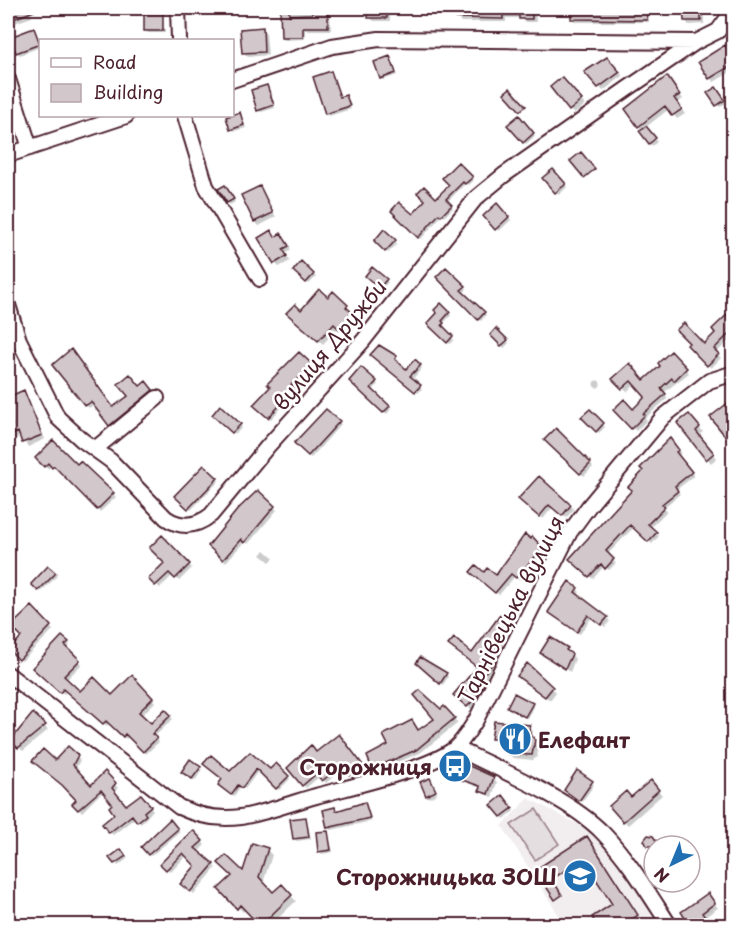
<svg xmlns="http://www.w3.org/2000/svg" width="741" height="933" viewBox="0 0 741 933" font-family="'Playpen Sans',sans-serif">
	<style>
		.built { fill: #f2eeef }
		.green { fill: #e5dee0; stroke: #987e86; stroke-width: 1.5 }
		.shadow { fill: #0003 }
		.building { fill: #d2c7cb; stroke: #4a1f2b; stroke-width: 1.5 }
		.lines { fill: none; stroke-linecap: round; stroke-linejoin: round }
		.minor-casing { stroke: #4a1f2b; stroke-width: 18 }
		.minor { stroke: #fff; stroke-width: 14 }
		.labels { text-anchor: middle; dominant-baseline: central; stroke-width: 5; stroke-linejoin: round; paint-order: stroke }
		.street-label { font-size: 21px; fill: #4a1f2b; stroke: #fff }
		.poi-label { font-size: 21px; font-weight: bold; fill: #4a1f2b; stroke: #fff; text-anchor: end }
	</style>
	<rect width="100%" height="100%" fill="#fff"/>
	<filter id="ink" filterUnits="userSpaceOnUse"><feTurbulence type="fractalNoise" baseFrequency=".0167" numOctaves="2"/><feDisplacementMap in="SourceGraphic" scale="12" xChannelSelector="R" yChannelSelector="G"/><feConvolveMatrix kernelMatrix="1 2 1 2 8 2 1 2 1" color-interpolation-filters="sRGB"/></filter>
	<g filter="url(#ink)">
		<path class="built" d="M528 798 598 835 656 917V925H565L502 826Z"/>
		<path class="green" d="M536 809 559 844 535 860 511 825Z"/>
		<path class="shadow" d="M8 8H28L32 17 12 24 9 20Z
			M282 8H322V10L330 13 331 30H305V39L285 40 282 37Z
			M370 8H390V21H374L370 18Z
			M457 8H535L536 22H524L520 18H506V22H461L457 18Z
			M573 8H649V22H576L573 19Z
			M685 8H704V24L689 25 685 21Z
			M162 14 165 33H148L146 31Z
			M262 29 266 33 268 55 248 57 244 53Z
			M36 33 40 47 20 55 17 52Z
			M725 47 734 57V70L714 82 710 78Z
			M389 58 397 75 383 80 381 78Z
			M611 63 623 76 603 91 586 72 593 66 596 68Z
			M331 73 341 99 348 100 351 109 329 116 326 114Z
			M671 82 683 99 677 103 685 114 677 119 669 109 646 127 657 142 652 146 639 126Z
			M566 83 585 105 574 114 570 110Z
			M267 86 275 108 261 112 258 110Z
			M718 91 726 103 720 107 718 105Z
			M240 114 246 128 234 131 232 129Z
			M519 117 535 136 526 144 509 125Z
			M8 123 14 139 8 142Z
			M458 164 474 180 469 185 466 183 447 202 453 208 444 217 442 215 421 239 393 211 413 216 436 200 451 185Z
			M553 171 567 187 559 195 544 178Z
			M225 186 235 202 230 205 228 202Z
			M260 188 276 217 259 226 255 222Z
			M497 205 511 220 499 231 485 216Z
			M270 232 276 238 285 239 291 250 285 254 290 261 279 267 275 263Z
			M385 232 397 244 388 253 376 241Z
			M301 264 316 277 309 284 295 271Z
			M373 269 388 282 382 289 367 276Z
			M446 269 467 289 463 294 486 315 481 321 466 308Z
			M333 293 351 310 350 312 357 319 345 332 339 327 323 344 288 313 301 312 328 299Z
			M441 305 451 315 443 324 445 326 443 329 454 340 450 344 429 324 439 313Z
			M734 310V336L716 353 721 358 711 368 689 345 704 346Z
			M496 331 509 343 504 348 492 335Z
			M8 345 15 362 8 365Z
			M389 351 406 371 415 361 422 368 412 380 422 389 418 393 372 355 386 354Z
			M671 353 689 373 663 393 668 398 645 418 647 420 636 431 615 410 633 411 647 397 635 384 627 392 614 379 645 382 662 366Z
			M299 355 314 369 292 388 296 392 271 419 255 405Z
			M54 365 114 408 140 388 149 386 155 394 113 428 95 404 89 408 86 405Z
			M361 369 378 384 372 392 391 409 387 414 351 381Z
			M593.5 384a3.5 3.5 0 1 1 7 0a3.5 3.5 0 1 1-7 0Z
			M24 392 45 439 28 447 21 436 15 439 8 428 14 425 8 411V399Z
			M734 400V424L730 426 712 417Z
			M220 408 242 427 236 434 214 415Z
			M326 411 341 424 311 458 296 443Z
			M590 411 605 427 599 433 584 417Z
			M693 420 703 432 699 435 717 458 711 463 679 423Z
			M556 431 593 467 584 476 546 440Z
			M673 443 681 453 678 456 694 476 676 490 680 494 663 508 667 511 650 528 659 536 652 544 634 527 607 555 616 563 609 570 604 566 593 579 571 559Z
			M37 458 77 466 80 463 116 497 100 512 58 467 56 469 52 465 48 469Z
			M205 467 219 481 191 510 176 496Z
			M539 478 574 509 566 518 553 507 543 519 520 499Z
			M258 493 277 510 248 544 245 541 226 562 210 546Z
			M162 537 192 568 179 581 173 575 160 588 150 579 167 563Z
			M533 538 545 552 520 580 515 576 499 595 475 575 484 574 496 577Z
			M265 550 274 558 270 562 261 555Z
			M48 568 57 576 41 592 33 584Z
			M577 589 580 592 577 596 610 621 605 627 592 617 580 634 553 615Z
			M32 608 53 630 22 661 11 650 23 637Z
			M506 620 509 624 498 640 505 647 493 661 497 665 483 683 488 687 483 697 472 710 455 695 478 668 472 655Z
			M68 643 70 645 66 649 82 664 66 680 80 693 112 697 132 677 155 702 141 716 151 725 165 711 173 719 154 737 159 742 146 754 129 736 126 739 110 722 107 726 67 691 64 694 34 668Z
			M567 649 575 659 570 672 546 657Z
			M418 663 446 674 448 677 443 685Z
			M528 665 556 692 550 700 523 680Z
			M532 704 534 707 528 718 511 709Z
			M444 708 458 723 420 753 377 771 374 768 437 719Z
			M33 716 48 730 23 751 12 741Z
			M529 727 533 731 532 738 539 746 537 757 533 760 513 758 493 738Z
			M341 739 365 769 353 777 345 767 326 783 320 776 306 788 289 768Z
			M68 748 80 760 75 770 91 787 105 773 118 788 114 792 126 807 144 799 153 810 141 824 135 818 113 835 110 832 116 814 115 804 105 793 100 794 82 812 74 804 78 800 56 762Z
			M250 754 270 771 276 765 290 779 279 790 259 770 245 789 241 786 234 796 222 787 230 773Z
			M200 768 202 770 195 781 185 774Z
			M578 772 594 785 582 802 568 792Z
			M449 775 493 778 497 782 492 797 484 794 481 788Z
			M429 780 437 794 429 798 427 795Z
			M651 782 662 795 628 825 624 821 632 799Z
			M506 800 514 811 504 819 493 805Z
			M364 803 372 821 331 830 329 828 335 809 338 812Z
			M306 818 311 839 297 841 294 838Z
			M170 822 180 832 151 856 143 848Z
			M193 832 205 845 198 852 216 868 194 894 182 884 197 866 187 855 171 872 162 864Z
			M328 832 333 852 322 854 320 851Z
			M587 838 638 916 624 926H599L614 905 584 859 552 880 562 896 556 900 537 870Z
			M653 838 660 846H654V853L646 842Z
			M267 850 272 855 263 883 274 894 282 886 296 901 270 926H261L246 909 243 912 220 889 234 877 244 874Z
			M124 853 127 859 118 866 111 858Z
			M669 882H679L673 886Z
			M708 895 718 908 705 917 708 921 702 926H692L683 913Z
			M730 898 734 903V911L729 899Z
			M485 918 490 926H479L478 923Z"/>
		<path class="building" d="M8 8H42L8 21Z
			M280 8H289V15L312 14V9H328V27H303V37H281Z
			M368 8H387V18H368Z
			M456 8H532V19H519V15H503V19L456 18Z
			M571 8H646L647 20 571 19Z
			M683 8H701V21H684Z
			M144 13H163V31H144Z
			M263 27 264 52 242 53 240 29Z
			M34 28 40 44 16 53 10 37Z
			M725 45 734 58V64L709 79 698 62Z
			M390 56 396 73 380 79 374 62Z
			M607 57 620 72 598 88 584 72Z
			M331 71 340 97 346 95 350 106 325 114 313 77Z
			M667 76 680 95 674 98 682 109 672 116 665 106 638 127 625 109Z
			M562 77 582 100 569 111 550 87Z
			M267 85 274 105 257 111 251 90Z
			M716 87 725 100 716 106 707 93Z
			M510 88 526 106 520 111 504 93Z
			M240 112 244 125 230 130 226 117Z
			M519 115 534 133 523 143 507 125Z
			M646 126 656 138 649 144 639 131Z
			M581 152 595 169 584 178 570 161Z
			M458 162 473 177 465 184 463 182 446 199 452 205 441 216 439 214 418 238 391 211 399 202 413 214 425 200 417 193 424 186 436 198 449 185 442 178Z
			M553 169 566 184 555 193 542 178Z
			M225 185 234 199 227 203 218 189Z
			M260 186 273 213 254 222 241 195Z
			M497 203 509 217 495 230 483 216Z
			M384 229 396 240 385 252 374 241Z
			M271 230 275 237 281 233 289 246 283 249 287 256 274 264 258 238Z
			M301 261 314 274 306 283 293 271Z
			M372 267 387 279 379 288 365 276Z
			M446 267 466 286 461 290 485 312 478 320 436 277Z
			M319 289 328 297 333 291 348 305 346 307 354 314 340 330 334 324 318 341 286 313 295 304 301 310Z
			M441 303 450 312 442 321 444 323 442 325 453 336 447 343 427 324 437 313 434 310Z
			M734 308V329L714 349 719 354 707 366 687 345 689 343 676 330 684 323 704 344 715 333 712 329Z
			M496 328 508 340 501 346 490 335Z
			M379 345 397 356 395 359 406 369 415 359 421 365 410 376 421 385 415 392 370 355Z
			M71 349 113 407 128 396 118 384 130 374 140 386 146 381 153 390 109 426 91 402 85 406 52 365Z
			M671 351 687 368 674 381 672 378 661 388 666 394 643 414 645 415 631 429 613 410 624 399 633 409 645 397 631 381 622 389 612 379 630 363 644 380 660 366 658 363Z
			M299 352 313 365 291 385 295 389 268 418 253 405 270 387 267 384Z
			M361 367 377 381 371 388 390 406 383 413 349 381Z
			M24 390 42 435 22 443 18 432 10 436 8 431V427L12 425 8 413V397Z
			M734 398V418L728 422 734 429V447L710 417Z
			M220 405 241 424 232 433 212 415Z
			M326 409 340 421 308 456 294 443Z
			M590 409 604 423 596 432 581 417Z
			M689 414 700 427 696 431 714 453 706 460 677 423Z
			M556 428 591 463 580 474 544 440Z
			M670 438 679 450 676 452 692 472 675 486 678 491 662 504 665 507 648 524 657 532 648 542 630 525 606 551 614 559 605 569 601 564 589 577 569 559 632 490 628 487 643 471 640 468Z
			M53 440 77 464 80 461 114 493 97 510 54 466 52 468 48 463 44 467 35 458Z
			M204 465 218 478 188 509 174 496Z
			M539 476 571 505 562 516 549 505 539 517 518 499Z
			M258 490 275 506 244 543 241 539 223 560 208 546 238 509Z
			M525 534 531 539 532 536 543 548 516 578 511 574 495 593 470 572 476 565 484 572 487 568 496 575Z
			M162 535 190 564 175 579 169 573 155 586 148 579 164 563 149 548Z
			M48 566 56 573 38 591 31 584Z
			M569 581 578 588 575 592 608 617 601 625 588 615 577 632 548 612Z
			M32 606 51 626 19 660 9 650 21 637 11 626Z
			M500 615 507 619 495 636 502 642 490 657 495 661 480 678 485 682 480 693 467 707 453 695 477 667 448 645 454 638 472 653Z
			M62 636 69 642 65 645 80 660 64 676 80 691 94 677 112 695 132 675 153 698 139 712 151 723 165 709 171 715 152 734 157 738 143 752 125 734 123 737 106 721 103 724 63 689 60 693 32 668Z
			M550 637 568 648 566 650 572 654 565 669 540 653Z
			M420 657 447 673 440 684 416 663Z
			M527 663 553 687 545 697 517 676Z
			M420 690 441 709 444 706 455 718 416 750 372 769 367 756 388 745 383 735 412 720 418 730 434 719 414 695Z
			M514 693 533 703 525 717 507 707Z
			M33 713 46 725 18 748 10 741Z
			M494 721 530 725 529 732 535 740 532 755 508 754 495 739H491Z
			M339 734 363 765 349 775 342 765 322 781 316 774 302 786 287 768 311 745 316 752Z
			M68 746 78 755 73 765 91 785 105 771 116 783 112 788 126 805 141 794 151 806 144 812 146 815 137 822 132 815 109 833 102 824 114 814 109 807 112 804 101 790 78 810 72 804 76 800 62 785 32 761 43 749 55 760Z
			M250 752 270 769 276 763 289 776 276 789 256 769 242 788 238 785 231 795 218 785 222 779 203 764 211 755 230 771Z
			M190 759 201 767 192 779 181 772Z
			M454 759 494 777 488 794 479 791 480 786 447 775Z
			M577 770 593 781 579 801 564 790Z
			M430 778 436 791 426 796 420 782Z
			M651 780 659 790 623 822 609 806 626 791 631 797Z
			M503 795 513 808 501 817 491 805Z
			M365 802 370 818 327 828 323 810 335 807 336 811Z
			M306 817 309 837 293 839 290 819Z
			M170 819 178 829 148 855 141 847Z
			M193 830 203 841 195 848 214 864 190 892 180 884 195 866 183 853 166 870 160 864Z
			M328 831 331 850 318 852 316 832Z
			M648 835 653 836 660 846H647L644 840Z
			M587 836 638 915 622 926H597L592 917 612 904 583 859 552 879 562 895 555 900 535 870Z
			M252 843 268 848 259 877 273 892 282 884 292 895 260 926 240 905 237 909 218 889 232 876 218 863 226 855 243 871Z
			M121 849 126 856 114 864 109 858Z
			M708 893 715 903 702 913 705 917 690 926 681 912Z"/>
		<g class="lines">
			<g class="minor-casing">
				<path id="minor" d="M178 8 179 40
					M8 79 30 148
					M232 80 332 46 379 39 696 42
					M185 116 206 186 260 279
					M8 155 126 116
					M8 305 19 340 58 418 82 440 111 461 166 518C182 529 197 526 211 515L268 446 363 341 476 198 504 175 627 89 696 42 718 31 729 16V8
					M95 449 157 398
					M8 674 179 807C198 816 220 820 241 817 266 813 291 803 316 796 352 786 426 770 454 749 463 742 470 729 476 720L570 532 589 506 663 417 709 381 734 373
					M456 748C500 770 569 798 603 833 629 860 649 894 670 926"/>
			</g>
			<use href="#minor" class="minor"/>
		</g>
	</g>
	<defs>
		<g id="restaurant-disc" transform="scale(1.725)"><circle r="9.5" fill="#1f6fb2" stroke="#fff"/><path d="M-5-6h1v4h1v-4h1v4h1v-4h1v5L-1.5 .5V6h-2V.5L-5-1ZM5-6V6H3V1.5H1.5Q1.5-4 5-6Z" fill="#fff"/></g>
		<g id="bus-disc" transform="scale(1.725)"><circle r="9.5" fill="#1f6fb2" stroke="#fff"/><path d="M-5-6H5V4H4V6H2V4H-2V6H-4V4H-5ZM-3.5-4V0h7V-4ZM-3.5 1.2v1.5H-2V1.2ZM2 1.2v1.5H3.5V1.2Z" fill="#fff"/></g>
		<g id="school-disc" transform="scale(1.725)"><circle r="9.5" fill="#1f6fb2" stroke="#fff"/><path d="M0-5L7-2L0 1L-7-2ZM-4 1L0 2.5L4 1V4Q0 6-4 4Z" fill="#fff"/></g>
	</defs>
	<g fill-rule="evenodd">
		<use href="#restaurant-disc" x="515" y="739"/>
		<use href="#bus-disc" x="455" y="766"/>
		<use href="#school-disc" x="580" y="876"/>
	</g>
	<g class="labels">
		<g class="street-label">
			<text transform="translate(329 344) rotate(-50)">вулиця Дружби</text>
			<text transform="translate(510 609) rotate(-63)">Тарнівецька вулиця</text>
		</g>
		<g class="poi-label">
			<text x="538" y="739" text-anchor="start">Елефант</text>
			<text x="432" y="766">Сторожниця</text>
			<text x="557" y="876">Сторожницька ЗОШ</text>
		</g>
	</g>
	<rect width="741" height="933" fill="none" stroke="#fff" stroke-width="30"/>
	<rect x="15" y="15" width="711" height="903" fill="none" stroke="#4a1f2b" stroke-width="2" filter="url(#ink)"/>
	<rect x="39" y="39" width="195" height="78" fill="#ffffff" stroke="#b7a5aa" stroke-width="1.5"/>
	<rect x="51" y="58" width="30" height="9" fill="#ffffff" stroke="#b7a5aa" stroke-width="1.5"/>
	<text x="93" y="69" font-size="18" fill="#4a1f2b">Road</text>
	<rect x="51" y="84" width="30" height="18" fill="#d2c7cb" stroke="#b7a5aa" stroke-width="1.5"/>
	<text x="93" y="99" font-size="18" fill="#4a1f2b">Building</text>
	<g transform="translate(672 864) rotate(223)"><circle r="28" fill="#ffffff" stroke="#b7a5aa" stroke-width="1.5"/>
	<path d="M0-4.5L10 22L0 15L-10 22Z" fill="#1f6fb2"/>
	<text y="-9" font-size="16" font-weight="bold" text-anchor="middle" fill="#4a1f2b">N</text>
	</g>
</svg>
